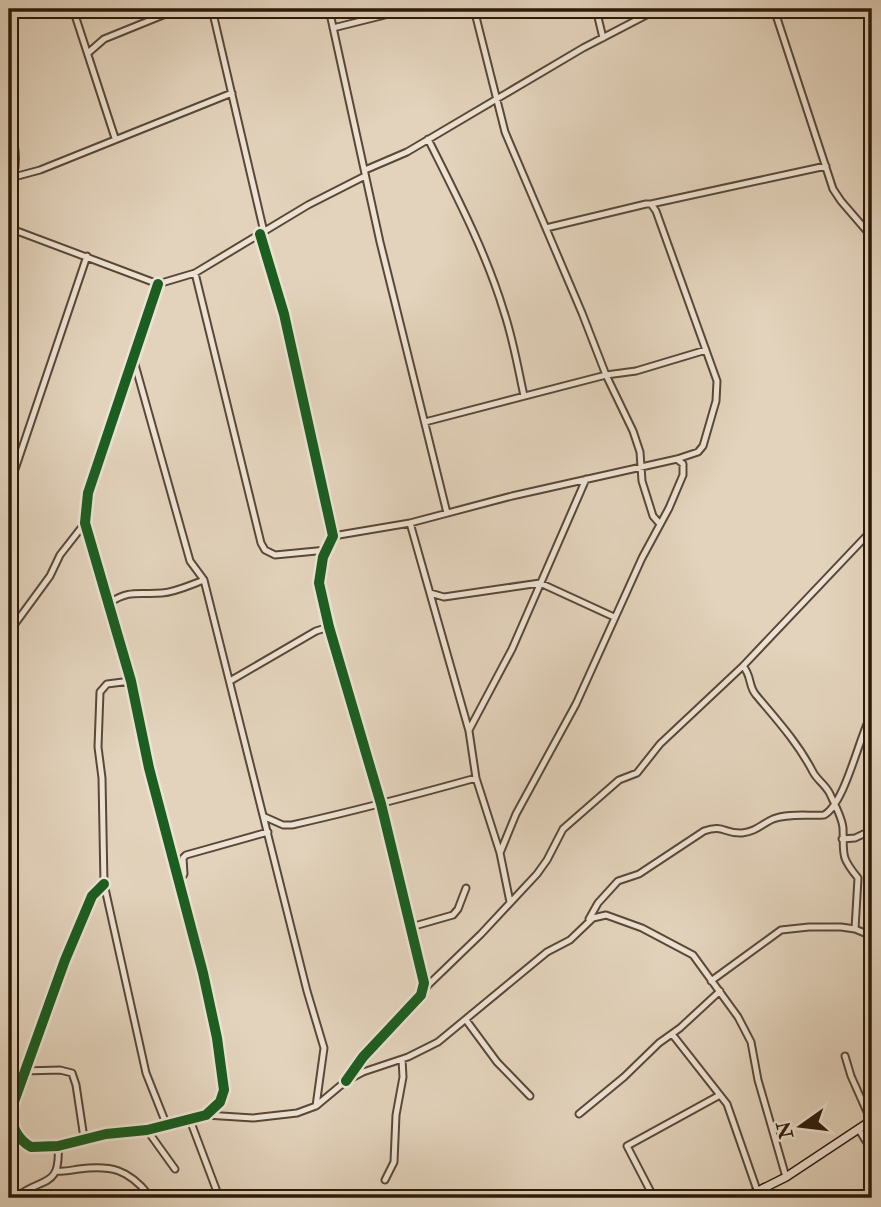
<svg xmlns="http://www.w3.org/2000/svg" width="881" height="1207" viewBox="0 0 881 1207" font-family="'IM FELL Double Pica',serif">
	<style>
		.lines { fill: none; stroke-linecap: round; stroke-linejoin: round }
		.street-casing { stroke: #594836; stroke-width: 9 }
		.secondary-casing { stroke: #2b1a09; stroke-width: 10 }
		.street { stroke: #ede2d3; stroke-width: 5 }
		.secondary { stroke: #ede2d3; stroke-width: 7 }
		.cycleway-casing { stroke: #ede2d3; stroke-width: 15 }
		.cycleway { stroke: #1b5e20; stroke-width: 10 }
	</style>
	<rect width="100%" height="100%" fill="#e3d3bc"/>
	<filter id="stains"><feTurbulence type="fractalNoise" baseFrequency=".00286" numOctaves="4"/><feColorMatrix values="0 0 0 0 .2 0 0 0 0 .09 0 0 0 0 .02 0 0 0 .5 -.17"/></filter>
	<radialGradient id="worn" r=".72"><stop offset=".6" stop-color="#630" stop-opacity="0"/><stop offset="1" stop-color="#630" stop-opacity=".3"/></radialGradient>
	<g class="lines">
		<g class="street-casing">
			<path id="street" d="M73 9 115 138
				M212 9 264 232
				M329 9 380 242 447 513
				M474 9 505 132 582 313 606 375 633 431 640 452 642 481 653 516 660 524
				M596 9 603 38
				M774 9 833 189 841 201 872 237
				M333 28 409 9
				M88 53 104 39 178 9
				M9 124C17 148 18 168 9 192
				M428 139C456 195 486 252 504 312 513 339 518 368 524 396
				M365 170 407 152 583 48 658 9
				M14 177 40 170 232 93
				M651 204 826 166
				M9 228 158 284 195 273 308 205 365 176
				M260 234 284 314 333 536 323 557 319 583 329 627 381 804 424 983 421 995 363 1057 346 1081
				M195 273 261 543 265 550 275 555 327 550
				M134 361 190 561 204 580 307 991 324 1048 316 1106
				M425 422 606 375 636 371 706 350
				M9 487 87 256
				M410 523 469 731 476 778 500 853 510 902
				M333 536 410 523 512 496 677 459 698 452 703 446 716 401 717 381 656 211 651 204H646L546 228
				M430 593 444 597 540 583 614 617
				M109 603C131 589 138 595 162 593 176 592 190 585 204 580
				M9 632 50 576 60 555 85 523
				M743 666C752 676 748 686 756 695 777 720 798 743 813 772 817 780 826 785 830 794 834 803 843 819 843 829 844 855 840 856 858 878L855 929
				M131 681 107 684 100 692 98 747 102 778 104 884 146 1073 167 1126
				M230 681 316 631 329 627
				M469 730 512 649 586 479
				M265 817 283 825H292C354 811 415 795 476 778
				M842 839 855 838 872 830
				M500 853 516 814 576 704 642 558 669 508 683 475V464L677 459
				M180 880 184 874 183 858 186 855 268 832
				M104 884 92 896 65 960 11 1110C11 1126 17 1139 31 1147L58 1146 106 1134 147 1130 206 1115 220 1102 224 1090 217 1038 203 973 149 768 131 681 85 523 88 493 158 284
				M589 919 598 903 618 881 639 874 704 831C724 824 724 834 742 833 757 831 760 825 773 819 788 813 808 816 824 815 845 804 859 737 872 713
				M411 927 453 915 458 909 466 888
				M711 981 781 930 809 927H841L855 929 872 936
				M423 990 481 934 537 874 547 860 563 829 619 780 637 773 660 744 743 666 872 530
				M466 1020 497 1062 530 1096
				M672 1034 727 1104 757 1190
				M845 1056 851 1076 871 1121
				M24 1071 60 1070 72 1073 76 1085 84 1138
				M579 1114 624 1077 659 1043 680 1028 720 991
				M206 1115 253 1118 297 1113 316 1106 346 1081 363 1072 408 1057 438 1042 547 952 570 940 593 918 606 915 642 928 693 955 738 1017 751 1042 758 1080 786 1177
				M190 1120 216 1189V1198
				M147 1130 175 1169
				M859 1130 872 1151
				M57 1171C65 1172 72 1170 79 1169 111 1165 128 1169 149 1195
				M385 1180 394 1162 396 1115 403 1077 402 1059
				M764 1187 768 1198
				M15 1198C41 1176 61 1190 58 1146
				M654 1198 627 1146 720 1095"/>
		</g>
		<g class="secondary-casing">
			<path id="secondary" d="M744 1198 786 1177 872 1120"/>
		</g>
		<use href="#street" class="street"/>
		<use href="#secondary" class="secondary"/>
		<g class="cycleway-casing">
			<path id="cycleway" d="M260 234 284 314 333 536 323 557 319 583 329 627 381 804 424 983 421 995 363 1057 346 1081
				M104 884 92 896 65 960 11 1110C11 1126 17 1139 31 1147L58 1146 106 1134 147 1130 206 1115 220 1102 224 1090 217 1038 203 973 149 768 131 681 85 523 88 493 158 284"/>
		</g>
		<use href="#cycleway" class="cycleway"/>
	</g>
	<rect width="881" height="1207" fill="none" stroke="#e3d3bc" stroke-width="35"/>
	<rect x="10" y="10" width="860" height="1186" fill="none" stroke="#2b1a09" stroke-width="3.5"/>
	<rect x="18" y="18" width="846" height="1172" fill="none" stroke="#2b1a09" stroke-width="2"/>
	<g transform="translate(801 1126) rotate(256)" stroke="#ede2d3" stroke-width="5" paint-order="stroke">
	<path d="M0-5L12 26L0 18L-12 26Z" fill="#2b1a09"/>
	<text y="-10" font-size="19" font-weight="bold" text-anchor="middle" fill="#2b1a09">N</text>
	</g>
	<rect width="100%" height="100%" filter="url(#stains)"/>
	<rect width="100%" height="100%" fill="url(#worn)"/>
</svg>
